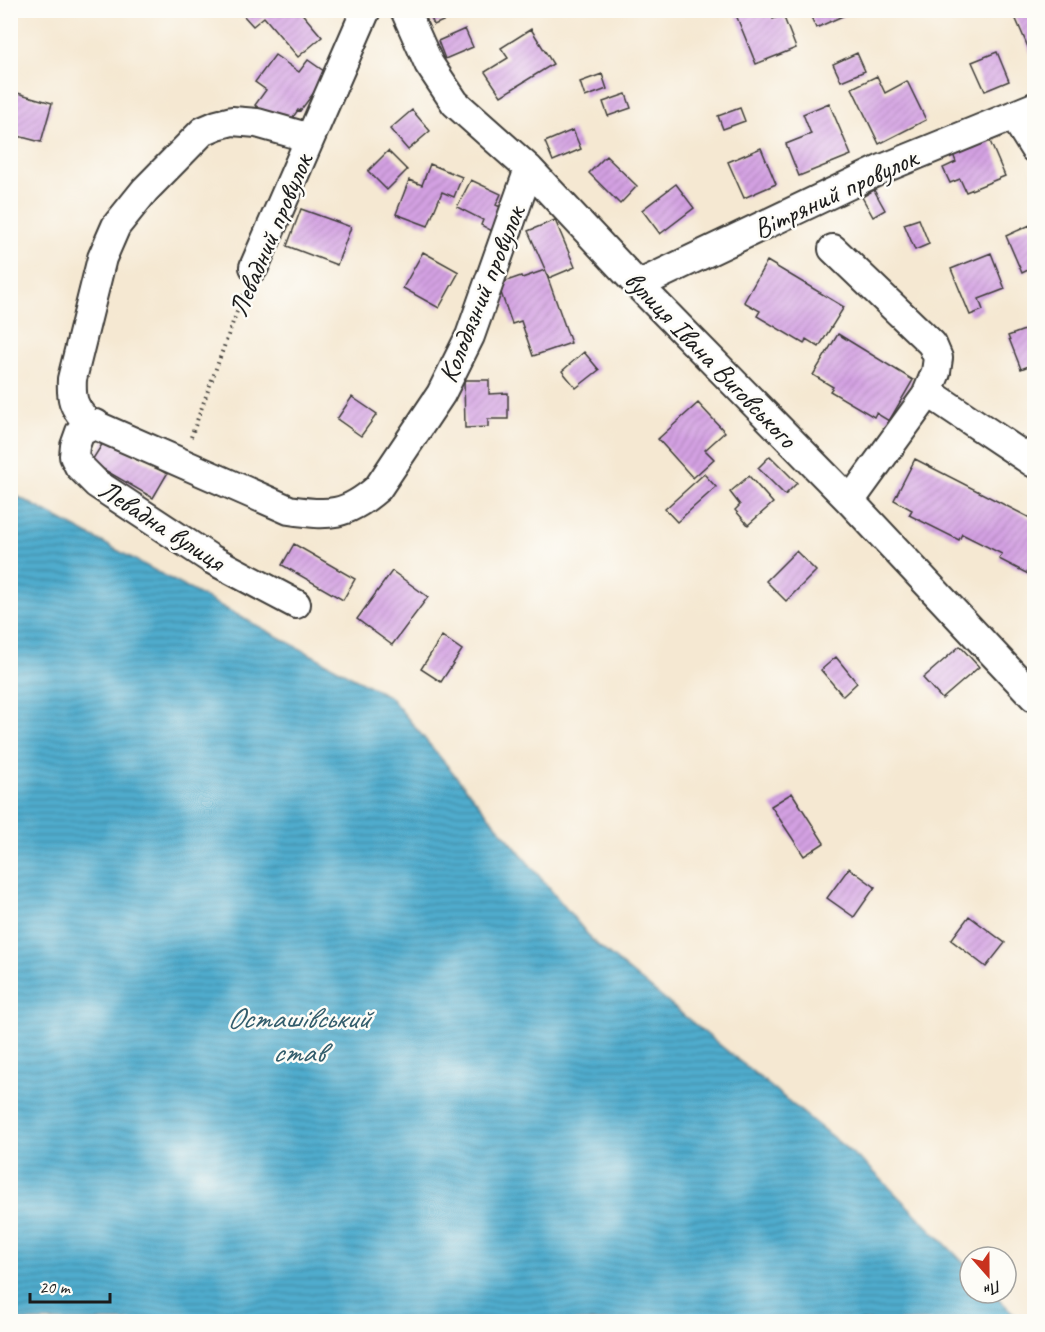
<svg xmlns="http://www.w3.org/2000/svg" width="1045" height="1332" viewBox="0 0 1045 1332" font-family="Caveat,sans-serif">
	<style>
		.water { fill: url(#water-rules); stroke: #366474; stroke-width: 1.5 }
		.building { fill: url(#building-hatch) }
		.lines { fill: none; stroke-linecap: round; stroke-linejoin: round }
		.minor-casing { stroke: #3d3b37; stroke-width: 32 }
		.path { stroke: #3d3b37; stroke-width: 4; stroke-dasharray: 1.5 4.5; stroke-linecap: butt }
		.minor { stroke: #fff; stroke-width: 28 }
		.labels { text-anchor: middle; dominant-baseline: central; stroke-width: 5; stroke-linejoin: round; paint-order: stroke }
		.street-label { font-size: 28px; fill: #1c1c1c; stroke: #fdfcf7 }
		.water-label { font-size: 30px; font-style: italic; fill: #335d6c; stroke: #fdfcf7 }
	</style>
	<defs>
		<pattern id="water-rules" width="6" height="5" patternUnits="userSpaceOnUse" patternTransform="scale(1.5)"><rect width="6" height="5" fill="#4faccd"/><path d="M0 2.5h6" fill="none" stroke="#418ba6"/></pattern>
		<pattern id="building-hatch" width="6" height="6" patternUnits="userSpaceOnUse" patternTransform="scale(1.5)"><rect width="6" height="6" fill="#d3a0e2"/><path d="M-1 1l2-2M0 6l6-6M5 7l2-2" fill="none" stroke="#b589c1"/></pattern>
	</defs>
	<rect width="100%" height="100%" fill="#fdfcf7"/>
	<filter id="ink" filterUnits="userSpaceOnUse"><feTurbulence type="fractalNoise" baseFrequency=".0167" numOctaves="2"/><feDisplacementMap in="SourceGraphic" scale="12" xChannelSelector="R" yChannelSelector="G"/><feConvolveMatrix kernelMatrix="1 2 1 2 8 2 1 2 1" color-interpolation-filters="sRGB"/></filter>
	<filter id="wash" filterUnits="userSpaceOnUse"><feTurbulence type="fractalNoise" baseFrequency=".008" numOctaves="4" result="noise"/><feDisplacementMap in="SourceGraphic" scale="24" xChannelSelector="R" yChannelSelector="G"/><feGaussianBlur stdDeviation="1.35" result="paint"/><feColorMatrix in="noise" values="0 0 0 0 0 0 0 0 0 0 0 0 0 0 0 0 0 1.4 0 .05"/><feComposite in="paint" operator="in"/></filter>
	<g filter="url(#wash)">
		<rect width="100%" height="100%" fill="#f5e8d2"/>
		<path class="water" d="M11 493 390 697 594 942 869 1167 970 1269V1293H993L1021 1321H11Z"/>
		<g id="blocks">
			<path class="building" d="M248 10H299L322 37 298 57 264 17 253 26 243 15Z
				M428 10H460L461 13 434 25Z
				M734 10H770L773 19 783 15 796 48 756 64Z
				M808 10H856L816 28Z
				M1012 10H1034V52L1031 54Z
				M465 29 473 47 445 59 438 41Z
				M531 29 553 64 501 96 485 72 508 58 501 48Z
				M997 52 1009 81 985 91 972 62Z
				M857 53 865 71 841 81 833 64Z
				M275 55 299 72 308 60 328 74 300 111 298 110 286 127 255 105 266 90 255 82Z
				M602 74 607 89 585 97 580 82Z
				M877 76 885 93 907 81 926 120 879 144 852 88Z
				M14 92 52 103 41 142 10 134V105Z
				M626 94 631 108 608 116 603 102Z
				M829 103 851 155 799 176 786 144 811 134 803 114Z
				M740 108 745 121 723 129 718 116Z
				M412 110 430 131 408 150 390 129Z
				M573 130 581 149 553 161 545 142Z
				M989 139 1005 176 966 192 960 179 950 183 943 168 956 162 953 154Z
				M761 148 776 184 744 198 728 162Z
				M388 151 407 170 387 190 368 171Z
				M606 156 637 186 620 204 589 173Z
				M430 164 462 177 454 197 442 192 428 226 396 214 409 180 422 185Z
				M471 180 501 194 496 205 503 208 492 231 481 225 483 220 457 207Z
				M676 184 694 208 660 234 642 210Z
				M874 190 885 210 873 217 862 197Z
				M301 209 351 227 337 265 287 246Z
				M919 219 929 244 915 250 904 224Z
				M555 220 575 267 549 278 528 231Z
				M1030 225 1032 231 1034 230V267L1022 273 1006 236Z
				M423 252 459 272 439 308 403 288Z
				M991 253 1005 289 979 299 983 310 970 315 951 269Z
				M767 261 844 307 819 347 806 339 804 344 757 316 760 311 744 302Z
				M545 270 571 343 533 356 521 321 512 324 498 284 521 276 522 278Z
				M1030 328 1034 340V364L1021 369 1008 336Z
				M838 334 913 380 889 421 876 413 874 417 830 391 833 387 813 375Z
				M584 352 599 370 576 388 562 371Z
				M464 380H489V394L508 393V419H488V427L465 428Z
				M352 397 377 414 361 436 337 419Z
				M698 403 725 432 705 450 714 459 693 478 658 439Z
				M106 438 167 474 153 498 91 462Z
				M770 456 797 483 785 495 758 468Z
				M915 459 1034 520V577L999 559 1002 554 962 534 959 540 909 515 912 510 894 500Z
				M704 474 716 487 677 522 665 509Z
				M749 476 773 503 748 525 735 510 740 505 730 492Z
				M294 544 355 579 343 600 282 565Z
				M796 551 816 571 786 601 766 581Z
				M392 571 428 597 392 645 357 619Z
				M442 636 462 650 441 682 421 669Z
				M960 646 979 667 942 699 923 678Z
				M836 657 857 683 843 696 821 670Z
				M792 793 824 843 804 856 771 806Z
				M849 868 875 887 854 917 827 898Z
				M969 916 1005 943 986 967 951 940Z"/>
		</g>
	</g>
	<g filter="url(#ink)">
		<use href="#blocks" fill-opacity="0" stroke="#3d3b37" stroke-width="1.5"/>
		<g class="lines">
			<g class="minor-casing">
				<path id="minor" d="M405 10 429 64 455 103 529 169 638 285 850 501 1034 697
					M1014 116 1034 148
					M310 138 257 123 232 121 217 125 203 131 145 190 116 226 102 258 72 379C71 399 73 406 86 421L289 510C329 516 346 516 378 488L441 394 470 336 529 169
					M833 249 932 344 938 358 936 372 926 396 850 501
					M254 267 366 10
					M638 285 882 169 1034 107
					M928 392 1034 463
					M96 424 80 432 75 446 74 456 79 466 97 484 211 559 296 604"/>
			</g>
			<path class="path" d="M191 437 244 292"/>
			<use href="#minor" class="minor"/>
		</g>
	</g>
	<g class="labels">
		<g class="street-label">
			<text transform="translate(835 193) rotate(-25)">Вітряний провулок</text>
			<text transform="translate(270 235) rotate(-67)">Левадний провулок</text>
			<text transform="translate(481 294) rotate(-68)">Колодязний провулок</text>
			<text transform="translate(711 359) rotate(46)">вулиця Івана Виговського</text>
			<text transform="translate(162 525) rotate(33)">Левадна вулиця</text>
		</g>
		<g class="water-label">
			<text x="298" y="1018">Осташівський<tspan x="298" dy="34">став</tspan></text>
		</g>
	</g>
	<rect width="1045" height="1332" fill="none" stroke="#fdfcf7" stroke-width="36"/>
	<g transform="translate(988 1275) rotate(159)"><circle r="28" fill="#fdfcf7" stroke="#a3a29f" stroke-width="1.5"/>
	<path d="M0-4.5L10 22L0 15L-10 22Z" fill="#c8321e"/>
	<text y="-9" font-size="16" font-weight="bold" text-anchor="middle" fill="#1c1c1c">Пн</text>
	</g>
	<path d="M30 1293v9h80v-9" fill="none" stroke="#1c1c1c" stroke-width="3"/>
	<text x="39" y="1293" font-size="18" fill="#1c1c1c" stroke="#fdfcf7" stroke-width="4.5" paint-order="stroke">20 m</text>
</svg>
